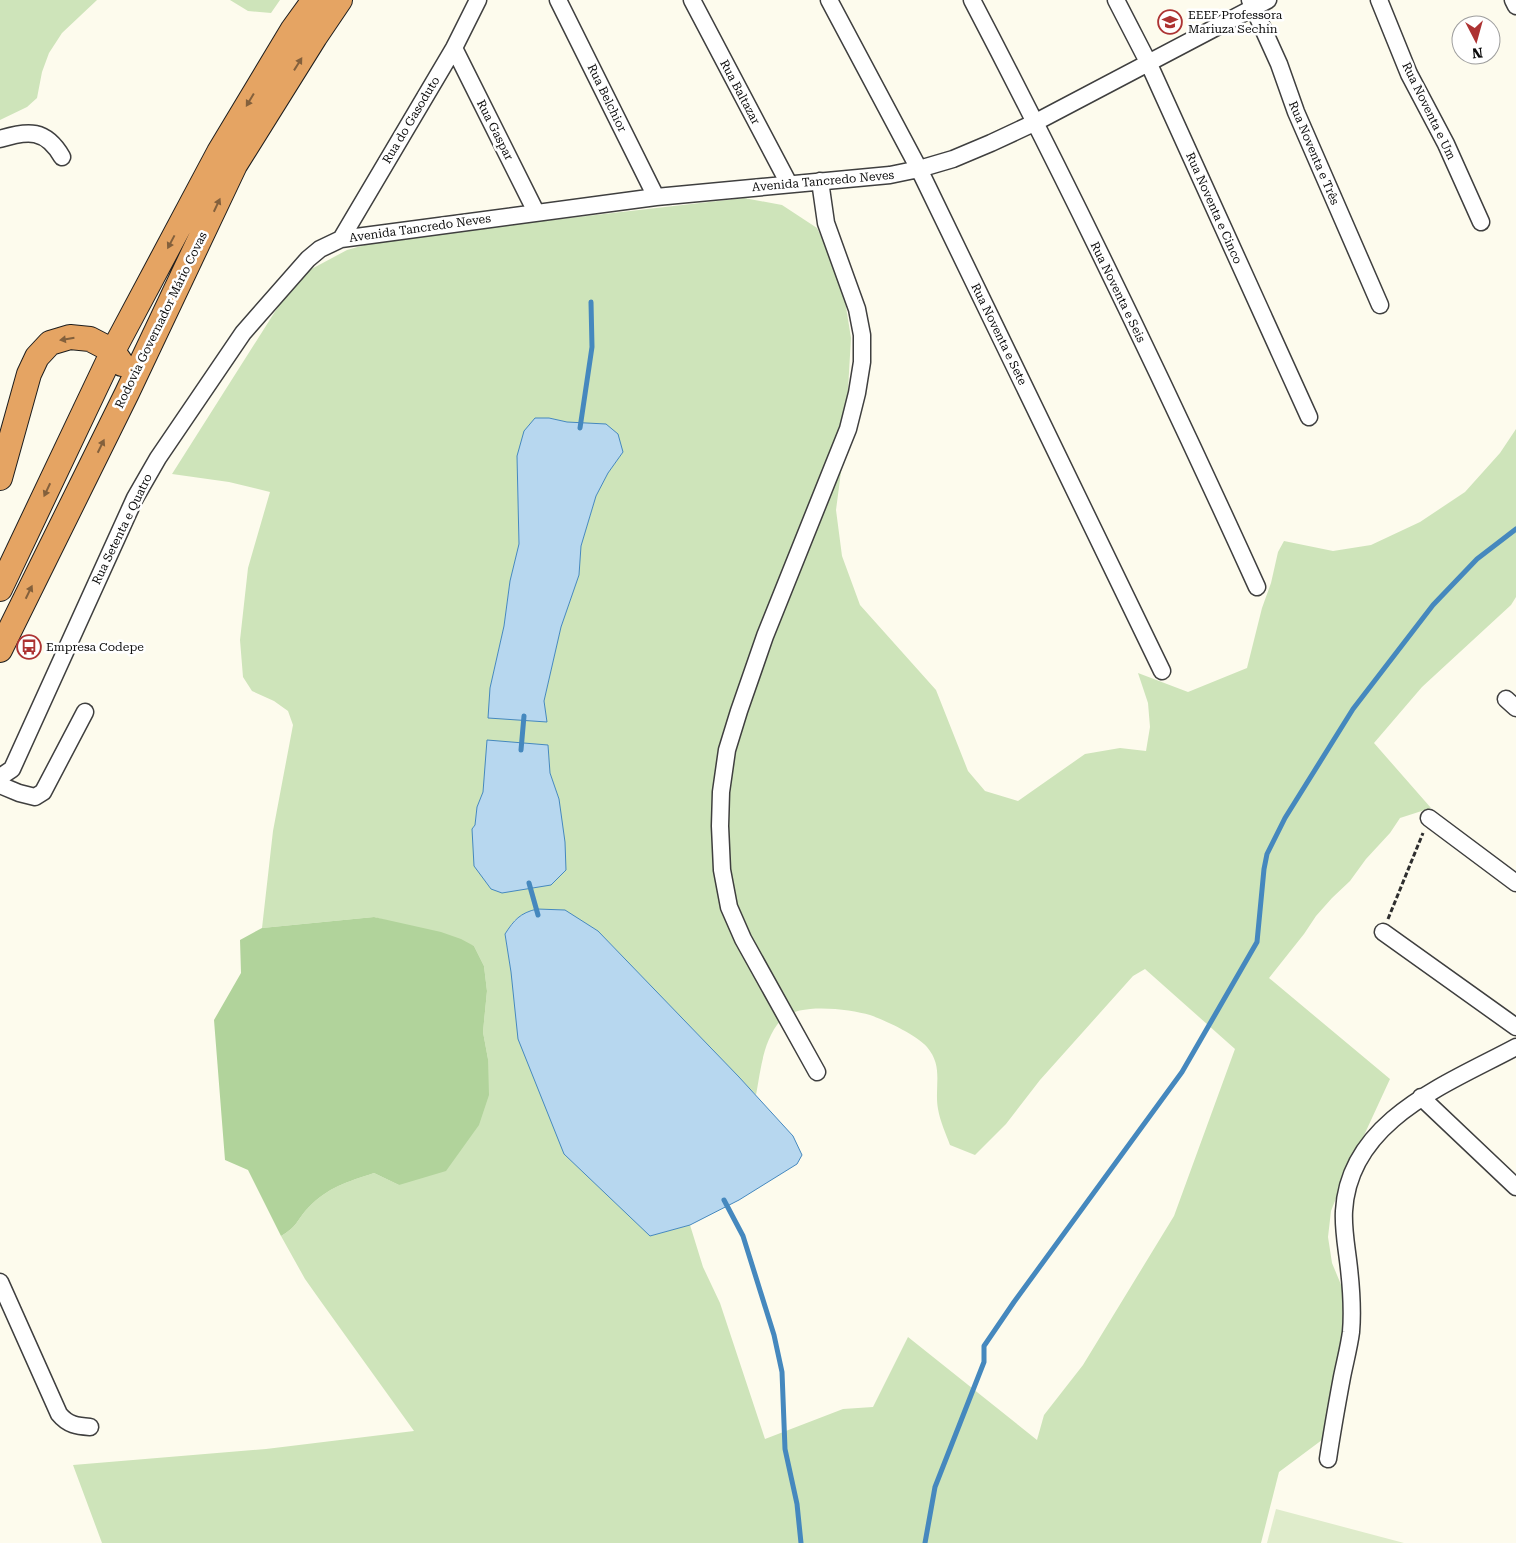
<svg xmlns="http://www.w3.org/2000/svg" width="1516" height="1543" viewBox="0 0 1516 1543" font-family="'Roboto Serif',serif">
	<style>
		.green { fill: #cee4ba; fill-rule: evenodd }
		.forest { fill: #b1d39b }
		.pitch { fill: #dfeccb }
		.water { fill: #b7d7ef; stroke: #4588be }
		.lines { fill: none; stroke-linecap: round; stroke-linejoin: round }
		.stream { stroke: #4588be; stroke-width: 5 }
		.minor-casing { stroke: #3f3f3f; stroke-width: 19 }
		.highway-casing { stroke: #1d1d1d; stroke-width: 26 }
		.path { stroke: #2e2e2e; stroke-width: 3; stroke-dasharray: 5 2.5; stroke-linecap: butt }
		.minor { stroke: #fff; stroke-width: 16 }
		.highway { stroke: #e5a463; stroke-width: 24 }
		.oneway { fill: #83603c }
		.labels { text-anchor: middle; dominant-baseline: central; stroke-width: 5; stroke-linejoin: round; paint-order: stroke }
		.poi-label { font-size: 12px; fill: #0c0c0c; stroke: #fff; text-anchor: start }
		.street-label { font-size: 12px; fill: #0c0c0c; stroke: #fff }
	</style>
	<rect width="100%" height="100%" fill="#fdfbed"/>
	<path class="green" d="M0 0H97L62 33 49 53 42 72 37 98 27 107 0 120Z
		M230 0H280L271 13 248 11Z
		M744 198 782 205 817 228 842 282 851 338 845 441 836 510 842 556 860 605 936 690 968 771 985 791 1018 801 1085 754 1120 748 1146 751 1150 727 1148 703 1138 673 1188 692 1247 668 1262 608 1271 583 1278 552 1284 541 1333 551 1371 545 1420 522 1465 492 1500 453 1516 429V597L1511 605 1422 687 1374 743 1431 808 1400 818 1390 833 1366 859 1350 881 1332 898 1316 916 1304 934 1269 978 1390 1079 1342 1183 1331 1211 1328 1237 1332 1263 1349 1304 1330 1434 1279 1472 1261 1543H102L73 1465 266 1449 414 1431 322 1303 305 1279 281 1236C298 1226 296 1221 308 1208 328 1187 347 1182 374 1173L399 1185 488 1059 483 1032 487 991 484 966 474 946 374 917 262 928 273 831 293 725 288 711 274 701 252 691 243 677 240 640 248 568 270 492 229 482 172 474 283 299 304 273 347 250 386 239ZM549 418 567 422 623 452 608 473 596 496 581 546 579 575 561 627 544 701 546 722 490 688 504 626 510 581 519 545 517 456ZM548 745 550 773 559 799 472 829 475 825 477 807 483 792 485 772ZM537 909 564 910 598 931 756 1095C761 1069 763 1040 781 1020 797 1002 849 1009 870 1015 884 1020 917 1035 927 1047 944 1067 934 1086 938 1109 940 1121 946 1134 950 1145L975 1155 1006 1124 1040 1080 1133 976 1145 969 1235 1049 1174 1216 1083 1365 1044 1415 1037 1440 908 1337 873 1407 843 1409 765 1439 720 1303 703 1267 690 1225 650 1236 511 972 505 934C513 920 520 913 537 909Z"/>
	<path class="forest" d="M374 917 441 932 461 939 474 946 484 966 487 991 483 1032 488 1059 489 1095 479 1125 446 1171 399 1185 374 1173C347 1182 328 1187 308 1208 296 1221 298 1226 281 1236L248 1170 225 1160 214 1020 241 973 240 940 262 928Z"/>
	<path class="pitch" d="M1276 1509 1404 1543H1267Z"/>
	<path class="water" d="M535 418H549L567 422 606 424 618 434 623 452 608 473 596 496 581 546 579 575 561 627 544 701 547 722 488 718 490 688 504 626 510 581 519 544 517 456 524 431Z
		M487 740 548 745 550 773 559 799 565 842 566 870 551 885 502 893 491 889 474 866 472 829 475 825 477 807 483 792Z
		M537 909 565 910 598 931 739 1077 793 1136 802 1155 797 1164 739 1200 690 1225 650 1236 564 1154 518 1039 511 972 505 934C514 920 520 913 537 909Z"/>
	<g class="lines">
		<path class="stream" d="M580 428 592 347 591 302
			M521 750 524 716
			M529 883 538 915
			M724 1200 743 1236 774 1335 782 1372 785 1449 797 1504 801 1543
			M925 1543 935 1487 984 1362V1346L1014 1302 1182 1072 1257 942 1264 869 1267 854 1285 818 1353 709 1433 605 1477 559 1516 529"/>
		<g class="minor-casing">
			<path id="minor" d="M558 0 656 197
				M692 0 789 184
				M829 0 919 169 1162 671
				M972 0C1073 193 1167 389 1257 587
				M1116 0 1148 62 1309 417
				M1250 0 1279 64 1296 112 1380 305
				M1379 0 1409 74 1446 144 1481 222
				M1513 0 1516 6
				M454 48 536 212
				M0 139C28 130 46 129 62 157
				M341 239 454 48 478 0
				M1506 699 1516 708
				M0 777 12 769 135 498 158 458 243 333 308 259 320 249 341 239 656 197 890 175 919 169 953 159 991 143 1036 122 1268 0
				M0 785 19 793 35 797 43 792 85 712
				M1429 818 1516 883
				M1383 932 1516 1027
				M817 1072 743 939 729 907 722 870 720 826 721 792 727 750 739 711 765 636 848 429 857 393 862 362V335L857 309 826 223 820 181
				M1421 1097 1516 1187
				M0 1282 59 1414C68 1425 77 1426 90 1427
				M1328 1459C1332 1432 1337 1404 1342 1377 1345 1362 1349 1347 1351 1332 1353 1309 1351 1284 1348 1260 1346 1244 1343 1227 1344 1211 1349 1120 1447 1084 1516 1047"/>
		</g>
		<g class="highway-casing">
			<path id="highway" d="M0 478 29 374 37 357 50 343 70 337 90 339 113 351 122 364
				M0 589 113 351 219 152 293 29 314 0
				M0 650 127 393 235 165 315 37 340 0"/>
		</g>
		<path class="path" d="M1388 919 1423 833"/>
		<use href="#minor" class="minor"/>
		<use href="#highway" class="highway"/>
	</g>
	<defs><path id="oneway-solid" d="M-6-.8H1V-3.2L6.5 0L1 3.2V.8H-6Z" transform="scale(1.25)"/></defs>
	<g class="oneway">
		<use href="#oneway-solid" transform="translate(298 64) rotate(-58)"/>
		<use href="#oneway-solid" transform="translate(250 100) rotate(121)"/>
		<use href="#oneway-solid" transform="translate(217 205) rotate(-65)"/>
		<use href="#oneway-solid" transform="translate(171 242) rotate(118)"/>
		<use href="#oneway-solid" transform="translate(67 339) rotate(171)"/>
		<use href="#oneway-solid" transform="translate(101 446) rotate(-64)"/>
		<use href="#oneway-solid" transform="translate(47 490) rotate(115)"/>
		<use href="#oneway-solid" transform="translate(29 592) rotate(-64)"/>
	</g>
	<defs>
		<g id="school-ring" transform="scale(1.25)"><circle r="9.5" fill="#fff" stroke="#ad3333" stroke-width="1.5"/><path d="M0-5L7-2L0 1L-7-2ZM-4 1L0 2.5L4 1V4Q0 6-4 4Z" fill="#ad3333"/></g>
		<g id="bus-ring" transform="scale(1.25)"><circle r="9.5" fill="#fff" stroke="#ad3333" stroke-width="1.5"/><path d="M-5-6H5V4H4V6H2V4H-2V6H-4V4H-5ZM-3.5-4V0h7V-4ZM-3.5 1.2v1.5H-2V1.2ZM2 1.2v1.5H3.5V1.2Z" fill="#ad3333"/></g>
	</defs>
	<g fill-rule="evenodd">
		<use href="#school-ring" x="1170" y="22"/>
		<use href="#bus-ring" x="29" y="647"/>
	</g>
	<g class="labels">
		<g class="poi-label">
			<text x="1188" y="15">EEEF Professora<tspan x="1188" dy="14">Mariuza Sechin</tspan></text>
			<text x="46" y="647">Empresa Codepe</text>
		</g>
		<g class="street-label">
			<text transform="translate(740 92) rotate(62)">Rua Baltazar</text>
			<text transform="translate(607 98) rotate(64)">Rua Belchior</text>
			<text transform="translate(1429 111) rotate(64)">Rua Noventa e Um</text>
			<text transform="translate(411 120) rotate(-59)">Rua do Gasoduto</text>
			<text transform="translate(495 130) rotate(63)">Rua Gaspar</text>
			<text transform="translate(1314 153) rotate(67)">Rua Noventa e Três</text>
			<text transform="translate(823 181) rotate(-5)">Avenida Tancredo Neves</text>
			<text transform="translate(1214 208) rotate(66)">Rua Noventa e Cinco</text>
			<text transform="translate(420 228) rotate(-8)">Avenida Tancredo Neves</text>
			<text transform="translate(1118 292) rotate(64)">Rua Noventa e Seis</text>
			<text transform="translate(161 320) rotate(-64)">Rodovia Governador Mário Covas</text>
			<text transform="translate(999 334) rotate(64)">Rua Noventa e Sete</text>
			<text transform="translate(122 529) rotate(-64)">Rua Setenta e Quatro</text>
		</g>
	</g>
	<g transform="translate(1476 40) rotate(174)"><circle r="24" fill="#ffffff" stroke="#9e9e9e"/>
	<path d="M0-4L9 19L0 12L-9 19Z" fill="#ad3333"/>
	<text y="-8" font-size="14" font-weight="bold" text-anchor="middle" fill="#0c0c0c">N</text>
	</g>
</svg>
